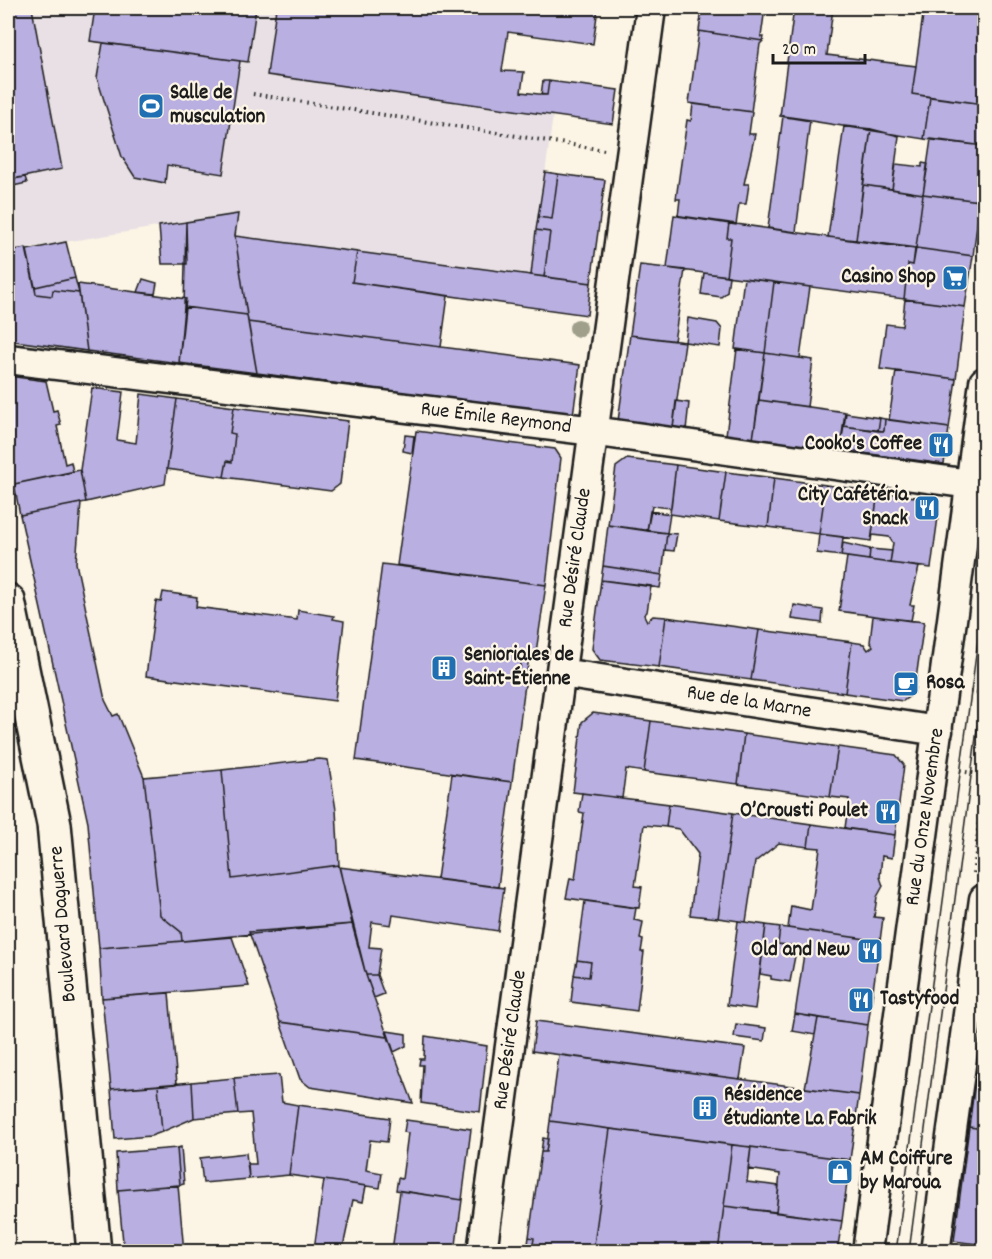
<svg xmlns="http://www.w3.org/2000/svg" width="992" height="1259" viewBox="0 0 992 1259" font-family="Dekko,sans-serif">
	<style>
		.built { fill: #e8e0e4 }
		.building { fill: #b9afe0; stroke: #1c1c1c; stroke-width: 1.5 }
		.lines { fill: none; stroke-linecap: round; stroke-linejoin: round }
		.minor-casing { stroke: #1c1c1c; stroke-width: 33 }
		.secondary-casing { stroke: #1c1c1c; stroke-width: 38 }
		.path { stroke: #1c1c1c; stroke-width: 4; stroke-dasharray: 1.5 4.5; stroke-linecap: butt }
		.minor { stroke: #fcf5e5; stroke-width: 28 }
		.secondary { stroke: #fcf5e5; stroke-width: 33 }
		.tram { stroke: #1c1c1c; stroke-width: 1.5 }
		.tree { fill: #9f9f8c }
		.labels { text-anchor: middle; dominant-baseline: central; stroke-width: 4.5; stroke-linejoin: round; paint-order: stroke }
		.poi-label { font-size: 21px; font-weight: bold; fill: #1c1c1c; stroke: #fcf5e5; text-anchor: start }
		.street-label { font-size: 21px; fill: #1c1c1c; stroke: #fcf5e5 }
	</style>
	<rect width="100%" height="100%" fill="#fcf5e5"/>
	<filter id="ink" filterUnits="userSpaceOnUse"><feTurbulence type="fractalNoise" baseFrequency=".0167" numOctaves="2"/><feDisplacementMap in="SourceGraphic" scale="12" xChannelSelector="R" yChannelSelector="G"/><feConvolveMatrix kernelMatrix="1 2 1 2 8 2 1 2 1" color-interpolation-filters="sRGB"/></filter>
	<g filter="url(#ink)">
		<path class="built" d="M8 8H276L267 75 553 116 531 275 235 236 237 214 10 251Z"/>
		<path class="building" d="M8 8H32L62 169 8 180Z
			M95 8H256L248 62 90 41Z
			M276 8H598L593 44 508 32 502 71 524 72 521 92 547 95 549 81 618 90 613 124 267 75Z
			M702 8H765L761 37H764L763 41 699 31Z
			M794 8H833L827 55 916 66 912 94 930 97 924 139 780 116Z
			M844 8H924L923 12 897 9V15Z
			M924 8H984V104L912 94Z
			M699 31 763 41 760 44 751 112 689 103Z
			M103 43 240 61 223 174 167 165 165 183 135 177 122 157 97 78Z
			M543 81H549L547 95H541Z
			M930 97 984 104V146L924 139Z
			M693 104 752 112 749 134H755L744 184H749L746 204H739L736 225 678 216 680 199H676L687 120 691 121Z
			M783 116 810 120 796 232 768 228Z
			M844 126 871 129 856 240 828 237Z
			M871 129 899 136 892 189 863 185Z
			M931 139 984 146 980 201 923 194Z
			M922 163 928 164 923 194 892 189 896 164 922 167Z
			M545 172 558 174 552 219 538 217Z
			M558 174 605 180 591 283 544 277 550 232 536 230 538 217 552 219Z
			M25 177 27 183 8 187V180Z
			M863 185 923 194 916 248 856 240Z
			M923 194 980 201 973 256 916 248Z
			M238 214 235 236 247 315 184 307 186 222Z
			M674 215 729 223 727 238H731L726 276 667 268Z
			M186 222 187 264H162L159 226Z
			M729 223 915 249 913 265 908 264 904 299 726 276 731 238H727Z
			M536 230 550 232 544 277 531 275Z
			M235 236 357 252 352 282 448 296 441 347 248 322Z
			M66 242 75 278 35 287 27 250Z
			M26 248 36 294 52 296 53 290 79 293 87 351 8 340V251Z
			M916 248 973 256 965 307 904 299 908 264 913 265Z
			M357 252 591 283 587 315 352 282Z
			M640 265 685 270 674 341 630 335Z
			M704 273 729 276 727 292 721 297 701 294Z
			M75 278 79 293 53 290 52 296 36 294 35 287Z
			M744 278 774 282 765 353 735 349Z
			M143 279 157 283 155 294 138 292Z
			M774 282 810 287 800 358 765 353Z
			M78 284 186 299 179 363 87 351Z
			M905 299 965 307 956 379 880 369 886 324 902 326Z
			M184 307 247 315 257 373 179 363Z
			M688 318 717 323 722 329 720 347 685 342Z
			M248 322 580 365 573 415 257 373Z
			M630 335 685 342 673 428 618 421Z
			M737 349 765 353 753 439 726 435Z
			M765 353 813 360 807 407 759 400Z
			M896 371 956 379 949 428 889 420Z
			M8 376 46 381 53 411 57 410 61 425 57 426 65 464 71 462 73 472 14 484 8 457Z
			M92 388 123 392 117 440 136 443 141 394 177 399 165 484 86 502 80 470Z
			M177 399 234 407 230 433 235 434 232 462 227 461 224 477 167 469Z
			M759 400 845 412 840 450 753 439Z
			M676 401 689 403 686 430 673 428Z
			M234 407 348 421 340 484 331 491 224 477 227 461 232 462 235 434 230 433Z
			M846 413 880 418 878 431 844 426Z
			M880 418 885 419 884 431H878Z
			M885 419 949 428 944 464 840 450 844 426 884 431Z
			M416 431 555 449 561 458 546 585 397 565Z
			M405 435 414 436 412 453 403 451Z
			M627 459 676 465 671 508 652 506 647 531 608 525 616 467Z
			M676 465 726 472 719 521 670 514Z
			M80 470 86 502 20 515 14 484Z
			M726 472 774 478 768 527 719 521Z
			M774 478 826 485 819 534 768 527Z
			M826 485 878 492 871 541 819 534Z
			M878 492 930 499 939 510 931 568 890 563 893 543 889 537 872 535Z
			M81 503 76 563 105 700 113 716 118 714 144 777 160 915 181 932 182 941 99 948 88 823 20 515Z
			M650 511 670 514 667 533 647 531Z
			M608 525 667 533 662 575 603 566Z
			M667 533 677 534 674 551 665 550Z
			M819 534 843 537 841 556 817 553Z
			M843 543 870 549 869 560 841 556Z
			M870 549 892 551 890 563 869 560Z
			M847 557 919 567 910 605H914L911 621 839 611Z
			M382 564 546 585 535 659 522 657 519 676 526 677 512 782 356 760Z
			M603 566 662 575 660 588 601 580Z
			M601 580 651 586 647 612 644 615 647 621 653 616 666 617 659 667 600 660 592 649Z
			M163 592 197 597 196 607 297 620 298 610 334 616 333 619 344 621 335 701 146 676 156 601 161 602Z
			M794 605 823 610 822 623 792 619Z
			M873 616 924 622 914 693 903 701 845 693 852 642 864 644 868 650 873 646 870 642Z
			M666 617 759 630 751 680 659 667Z
			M759 630 852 642 845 693 751 680Z
			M522 657 529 658 526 677 519 676Z
			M593 713 651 721 644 772 626 769 622 798 573 792 582 722Z
			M651 721 744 734 738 784 644 772Z
			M744 734 838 747 830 797 738 784Z
			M838 747 896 755 904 765 895 835 845 828 849 799 830 797Z
			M319 759 328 760 336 810 339 865 232 879 222 770Z
			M222 770 232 879 339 865 352 924 182 941 181 932 160 915 144 777Z
			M452 774 512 782 498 887 437 879Z
			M582 793 669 804 666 827 644 825 635 886 642 887 639 908 566 898 570 878 575 879 584 813 579 812Z
			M669 804 733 813 718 918 690 915 698 854 679 829 666 827Z
			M733 813 811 824 808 847 779 843 755 862 746 922 718 918Z
			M811 824 895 835 892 858 882 856 880 877 883 886 877 897 874 917 883 918 880 941 788 928 791 906 811 910 820 848 808 847Z
			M339 867 504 888 498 931 393 915 391 925 372 922 369 947 381 948 377 975H366Z
			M585 901 636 908 634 920 643 922 640 939 643 940 641 952H644L637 1011 571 1002 574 975 589 977 591 962 577 960Z
			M738 921 766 925 755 1009 727 1005Z
			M352 924 366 975 388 1037 280 1022 249 932Z
			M766 925 780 927 778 944 793 946 796 951 790 982 771 979V976L760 974Z
			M780 927 880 941 868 1025 795 1014 805 947 778 944Z
			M232 937 249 986 102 998 99 948Z
			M577 960 591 962 589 977 574 975Z
			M366 975H377L384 994 374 998Z
			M169 993 177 1084 111 1089 102 998Z
			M795 1014 818 1018 815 1035 792 1031Z
			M984 1014V1129L969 1127Z
			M818 1018 868 1025 859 1095 805 1088Z
			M536 1021 745 1048 740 1079 532 1051Z
			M280 1022 388 1037 413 1103 310 1087 300 1079Z
			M736 1024 766 1028 764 1041 734 1037Z
			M387 1031 406 1034V1046L394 1052Z
			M425 1036 487 1046 480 1112 421 1103 423 1065H419L420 1059H424Z
			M559 1055 859 1095 850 1160 550 1121Z
			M279 1075 282 1102 298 1105 289 1175 249 1179 248 1164H256L251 1113 238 1114 234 1078Z
			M234 1078 238 1114 194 1118 192 1082Z
			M192 1082 194 1118 162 1132 158 1085Z
			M158 1085 162 1132 151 1136 115 1139 111 1089Z
			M298 1105 390 1118 387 1142 370 1140 366 1170 382 1173 380 1188 289 1175Z
			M406 1120 471 1129 462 1200 396 1190 398 1178 402 1179 408 1133 404 1132Z
			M550 1121 610 1129 593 1252H532L534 1238 529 1237 541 1152H546Z
			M969 1127 984 1129V1245L954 1241Z
			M610 1129 732 1145 718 1252H593Z
			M543 1138 548 1139 546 1152H541Z
			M732 1145 751 1147 747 1182 779 1186 776 1212 724 1206Z
			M181 1147 184 1184 180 1185 177 1148Z
			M751 1147 850 1160 842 1221 776 1212 780 1174 748 1169Z
			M177 1148 180 1185 118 1190 116 1153Z
			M246 1153 249 1179 203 1183 200 1158Z
			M324 1180 366 1186 363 1202 353 1200 342 1252 314 1249Z
			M178 1185 184 1252H124L118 1190Z
			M400 1191 462 1200 455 1252H387L392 1251Z
			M724 1206 842 1221 837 1252H718Z
			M529 1237 534 1238 532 1252 527 1251Z
			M976 1244 984 1245V1252H975Z
			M283 1245 284 1252H216Z"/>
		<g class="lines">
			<g class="minor-casing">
				<path id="minor" d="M8 359 578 429 984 486
					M561 673 938 731
					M482 1252 651 8
					M867 1252 984 382
					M935 1252 984 899"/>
			</g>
			<g class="secondary-casing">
				<path id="secondary" d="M8 601 54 824 94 1252"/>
			</g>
			<path class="path" d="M253 94 604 150
				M970 692 984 693
				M960 771 984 775
				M974 873 984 768"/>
			<use href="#minor" class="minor"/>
			<use href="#secondary" class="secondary"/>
			<path class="tram" d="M896 1252 984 595
				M909 1252 984 676"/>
		</g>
		<circle class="tree" cx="578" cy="328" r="9"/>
	</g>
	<defs>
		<g id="stadium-square" transform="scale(1.35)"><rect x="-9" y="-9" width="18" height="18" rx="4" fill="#1f6fb2" stroke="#fcf5e5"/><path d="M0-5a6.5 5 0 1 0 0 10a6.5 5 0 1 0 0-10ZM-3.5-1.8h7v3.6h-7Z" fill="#fff"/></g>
		<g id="supermarket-square" transform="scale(1.35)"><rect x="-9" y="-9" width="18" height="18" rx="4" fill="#1f6fb2" stroke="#fcf5e5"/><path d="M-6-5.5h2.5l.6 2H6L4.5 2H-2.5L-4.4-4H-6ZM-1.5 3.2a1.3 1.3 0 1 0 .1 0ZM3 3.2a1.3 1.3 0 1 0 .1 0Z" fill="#fff"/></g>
		<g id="restaurant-square" transform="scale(1.35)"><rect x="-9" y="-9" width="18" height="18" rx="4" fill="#1f6fb2" stroke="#fcf5e5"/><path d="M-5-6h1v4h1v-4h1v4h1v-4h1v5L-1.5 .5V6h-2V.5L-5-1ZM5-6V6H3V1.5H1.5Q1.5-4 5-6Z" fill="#fff"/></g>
		<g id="building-square" transform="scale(1.35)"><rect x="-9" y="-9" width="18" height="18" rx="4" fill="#1f6fb2" stroke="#fcf5e5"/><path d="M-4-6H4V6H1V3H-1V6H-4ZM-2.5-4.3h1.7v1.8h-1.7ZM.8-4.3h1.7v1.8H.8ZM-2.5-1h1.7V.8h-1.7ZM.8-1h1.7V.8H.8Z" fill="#fff"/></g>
		<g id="cafe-square" transform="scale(1.35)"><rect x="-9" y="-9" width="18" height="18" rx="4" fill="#1f6fb2" stroke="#fcf5e5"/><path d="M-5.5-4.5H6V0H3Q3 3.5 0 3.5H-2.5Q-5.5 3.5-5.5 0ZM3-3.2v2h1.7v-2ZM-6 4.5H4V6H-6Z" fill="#fff"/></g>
		<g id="shop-square" transform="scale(1.35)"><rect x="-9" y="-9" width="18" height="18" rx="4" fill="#1f6fb2" stroke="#fcf5e5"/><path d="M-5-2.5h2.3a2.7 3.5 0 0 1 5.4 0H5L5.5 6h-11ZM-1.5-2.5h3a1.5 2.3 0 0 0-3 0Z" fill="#fff"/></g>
	</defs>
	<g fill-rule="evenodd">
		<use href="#stadium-square" x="151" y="106"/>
		<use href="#supermarket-square" x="955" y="278"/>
		<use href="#restaurant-square" x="941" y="445"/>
		<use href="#restaurant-square" x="927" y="508"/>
		<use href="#building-square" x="444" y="668"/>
		<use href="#cafe-square" x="906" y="684"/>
		<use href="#restaurant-square" x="888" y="812"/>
		<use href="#restaurant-square" x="870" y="951"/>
		<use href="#restaurant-square" x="861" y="1000"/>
		<use href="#building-square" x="705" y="1108"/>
		<use href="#shop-square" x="840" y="1172"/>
	</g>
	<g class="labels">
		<g class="poi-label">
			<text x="170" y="94">Salle de<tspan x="170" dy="24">musculation</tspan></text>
			<text x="936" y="278" text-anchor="end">Casino Shop</text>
			<text x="922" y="445" text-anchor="end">Cooko's Coffee</text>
			<text x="908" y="496" text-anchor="end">City Cafétéria<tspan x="908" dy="24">Snack</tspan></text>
			<text x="464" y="656">Senioriales de<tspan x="464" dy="24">Saint-Étienne</tspan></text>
			<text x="926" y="684">Rosa</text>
			<text x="868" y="812" text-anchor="end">O’Crousti Poulet</text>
			<text x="850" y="951" text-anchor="end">Old and New</text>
			<text x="880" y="1000">Tastyfood</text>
			<text x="724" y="1096">Résidence<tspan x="724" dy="24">étudiante La Fabrik</tspan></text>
			<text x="860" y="1160">AM Coiffure<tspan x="860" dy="24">by Maroua</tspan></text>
		</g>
		<g class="street-label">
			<text transform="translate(496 419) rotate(7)">Rue Émile Reymond</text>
			<text transform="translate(576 558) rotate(-82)">Rue Désiré Claude</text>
			<text transform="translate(749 703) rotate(9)">Rue de la Marne</text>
			<text transform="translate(926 817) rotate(-82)">Rue du Onze Novembre</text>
			<text transform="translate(64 924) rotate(-95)">Boulevard Daguerre</text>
			<text transform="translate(511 1040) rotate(-82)">Rue Désiré Claude</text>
		</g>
	</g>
	<rect width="992" height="1259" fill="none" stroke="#fcf5e5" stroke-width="30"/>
	<rect x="15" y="15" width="962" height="1229" fill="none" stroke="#1c1c1c" stroke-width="2" filter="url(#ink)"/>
	<path d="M773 54v9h92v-9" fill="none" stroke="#1c1c1c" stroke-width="3"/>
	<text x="782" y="54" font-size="18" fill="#1c1c1c" stroke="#fcf5e5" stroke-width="4.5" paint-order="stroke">20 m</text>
</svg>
